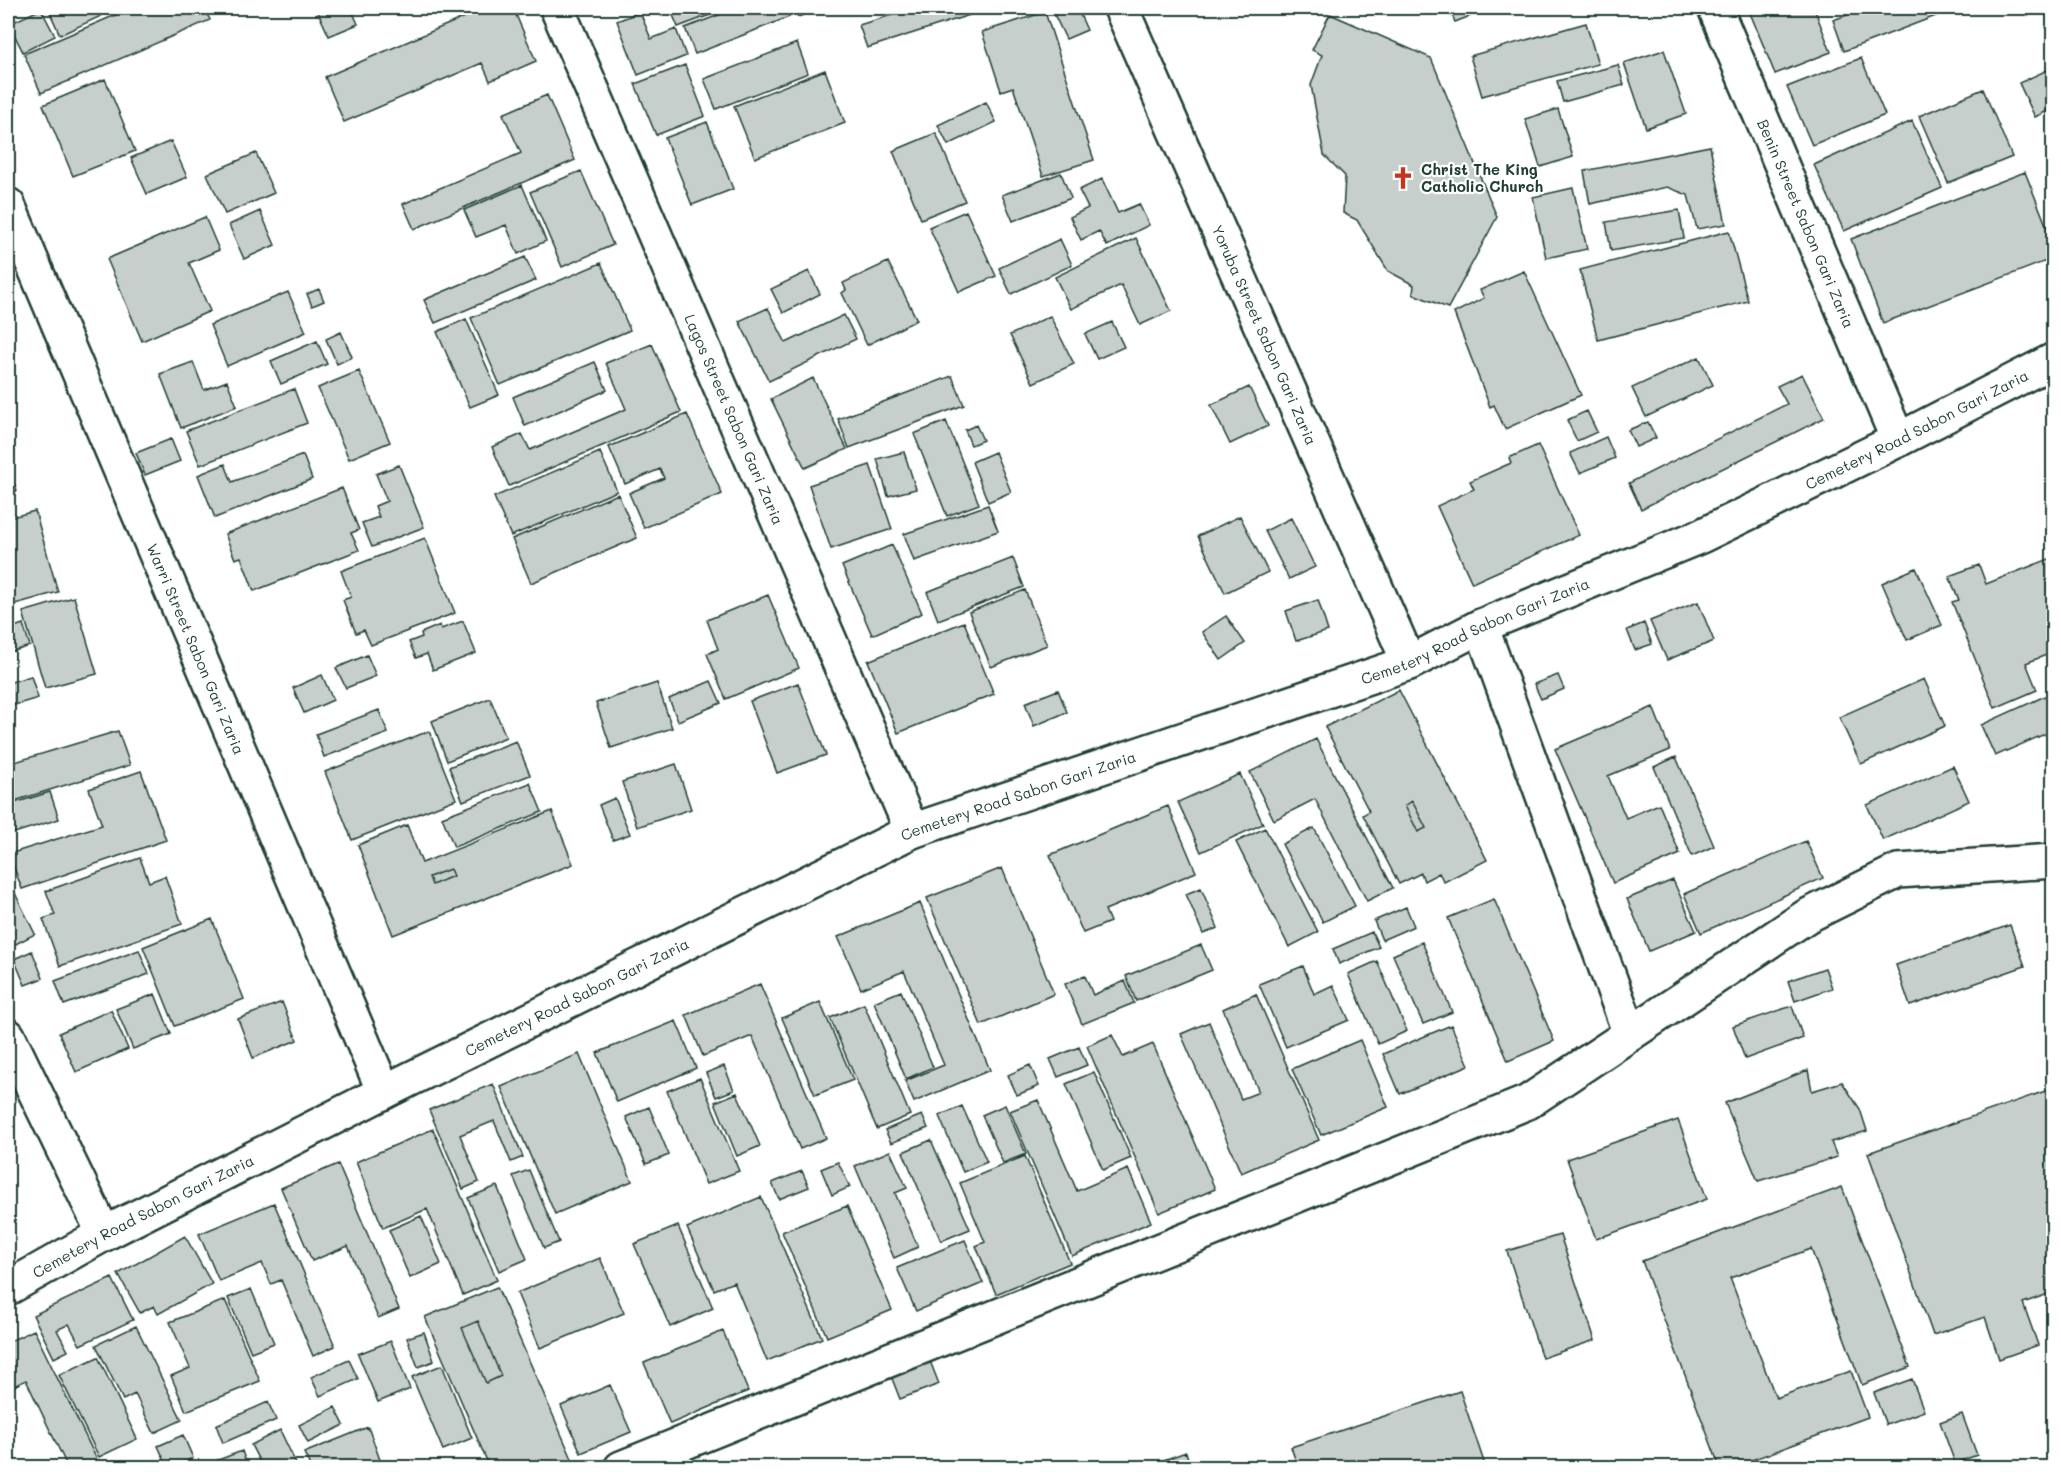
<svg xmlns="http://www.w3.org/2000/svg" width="2061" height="1475" viewBox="0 0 2061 1475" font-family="Mali,sans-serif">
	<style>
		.building { fill: #c7cfcc; stroke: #1f3d34; stroke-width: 1.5; fill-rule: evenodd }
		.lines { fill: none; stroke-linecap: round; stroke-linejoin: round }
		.minor-casing { stroke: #1f3d34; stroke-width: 38 }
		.minor { stroke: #fff; stroke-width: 33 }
		.labels { text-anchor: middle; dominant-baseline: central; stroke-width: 4.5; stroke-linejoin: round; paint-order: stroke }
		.poi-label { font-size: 15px; font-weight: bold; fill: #1f3d34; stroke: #fff; text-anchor: start }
		.street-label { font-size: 15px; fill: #1f3d34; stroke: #fff }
	</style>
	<rect width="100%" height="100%" fill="#fff"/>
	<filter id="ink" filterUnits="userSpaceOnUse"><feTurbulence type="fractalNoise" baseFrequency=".0167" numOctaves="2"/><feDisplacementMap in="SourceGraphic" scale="12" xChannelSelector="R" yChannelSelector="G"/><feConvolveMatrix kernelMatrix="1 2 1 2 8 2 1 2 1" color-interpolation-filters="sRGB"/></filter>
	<g filter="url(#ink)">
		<path class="building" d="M48 8H97L101 16 60 35Z
			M132 8H204L210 20 41 93 24 54Z
			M316 8H351L358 24 329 36Z
			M486 8H513L536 61 490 81 482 63 344 122 325 77Z
			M670 8H707L710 15 678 27Z
			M737 8H784L789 17 695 54 685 28Z
			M794 8H819V9L798 17Z
			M915 8H984L985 10 867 48 859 25Z
			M1051 8H1077L1087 30 1066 39Z
			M1449 8H1491L1455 22Z
			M1748 8H1814L1831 52 1775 74Z
			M1867 8H1939L1941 14 1844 51 1833 20Z
			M41 9 55 36 23 52 9 24Z
			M640 12 651 39 676 29 686 56 638 75 617 21Z
			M1045 12 1094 160 1043 176 1013 87 1001 91 982 32Z
			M1330 14 1431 58 1497 217 1448 308 1413 294 1414 285 1388 271 1357 220 1343 213 1345 176 1324 155 1311 85 1322 55 1312 50Z
			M1586 23 1598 64 1482 96 1470 56Z
			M797 43 808 73 716 109 704 79Z
			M1664 50 1686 114 1646 128 1624 63Z
			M1861 58 1885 115 1812 145 1787 87Z
			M685 65 705 116 656 135 635 84Z
			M1618 65 1624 85 1563 102 1557 81Z
			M2054 67V108L2035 117 2019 83Z
			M825 70 845 123 755 158 734 106Z
			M105 79 135 151 73 176 43 105Z
			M1983 89 2012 157 1948 183 1919 116Z
			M547 95 575 160 414 229 403 204 521 153 503 114Z
			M986 102 996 122 948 145 938 125Z
			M1558 109 1573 157 1540 167 1525 119Z
			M1912 121 1942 188 1844 231 1814 165Z
			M707 122 733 189 692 205 665 138Z
			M936 133 965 201 921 219 893 151Z
			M171 141 187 177 147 194 131 158Z
			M1710 146 1726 224 1697 229 1688 195 1667 187 1590 204 1584 171Z
			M256 153 274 193 225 214 207 174Z
			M581 171 613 245 562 267 530 192Z
			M2025 172 2054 245V258L1883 323 1851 239Z
			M1061 173 1071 198 1013 221 1002 195Z
			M1102 179 1118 213 1139 204 1149 225 1107 246 1099 231 1081 240 1070 217 1088 208 1079 190Z
			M522 185 546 241 518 254 506 225 476 237 464 210Z
			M1573 188 1587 249 1546 258 1533 197Z
			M1679 210 1684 238 1611 251 1606 222Z
			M260 211 275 245 244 259 229 225Z
			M966 211 996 276 959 292 929 227Z
			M205 217 219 250 189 263 210 311 142 341 107 259Z
			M1729 231 1748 301 1598 340 1580 270Z
			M1136 238 1171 311 1140 325 1121 285 1071 309 1055 277Z
			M1060 239 1072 265 1011 294 999 268Z
			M525 257 536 280 435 323 424 300Z
			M888 262 917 320 867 345 842 293 846 290 843 283Z
			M601 263 630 330 500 385 471 318Z
			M809 271 820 294 783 313 771 289Z
			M1524 271 1581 395 1505 429 1494 405 1490 407 1454 313 1484 298 1480 290Z
			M319 289 324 301 312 306 307 294Z
			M288 292 306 332 227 366 210 325Z
			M768 308 786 343 844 315 856 339 769 381 739 321Z
			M1050 316 1074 364 1033 383 1010 335Z
			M466 319 499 395 470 407 437 332Z
			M1112 322 1124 347 1097 359 1085 334Z
			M341 332 352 357 337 364 326 339Z
			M317 341 327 364 281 384 271 361Z
			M652 344 681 412 509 486 492 447 522 434 530 450 626 409 606 363Z
			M1699 357 1713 385 1646 417 1632 388Z
			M193 362 204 390 227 381 237 406 181 428 160 374Z
			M595 362 607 390 525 426 513 397Z
			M359 371 390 442 349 459 318 388Z
			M1802 374 1824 418 1641 509 1629 483 1787 404 1777 386Z
			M952 376 964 405 849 448 838 419Z
			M813 378 847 449 805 468 771 399Z
			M1249 387 1268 426 1230 444 1211 405Z
			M294 389 307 423 200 465 186 431Z
			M1587 411 1597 432 1577 441 1567 420Z
			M687 414 722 494 644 528 629 493 664 478 660 469 625 484 609 447Z
			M946 421 979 504 947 516 914 434Z
			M1648 422 1656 438 1636 447 1628 430Z
			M976 425 983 440 971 445 965 430Z
			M1606 437 1615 458 1580 473 1570 453Z
			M171 439 180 461 145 475 136 453Z
			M1538 445 1579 535 1472 583 1437 506 1474 489 1470 481 1511 463 1509 458Z
			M600 452 617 491 511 536 494 497Z
			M904 452 916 489 888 496 877 459Z
			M995 452 1011 492 988 502 972 462Z
			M303 455 312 479 215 518 198 475 225 464 232 482Z
			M399 465 424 527 372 547 362 523 379 517 375 506 387 501 376 474Z
			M870 465 892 529 831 549 809 485Z
			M8 467 17 491 8 494Z
			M342 488 359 530 351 533 359 550 254 591 241 557 235 559 225 534Z
			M618 494 637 538 531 583 512 539Z
			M988 505 998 531 914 561 904 534Z
			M35 511 58 592 8 606V518Z
			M1240 516 1268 572 1225 593 1198 536Z
			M1291 518 1315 567 1289 579 1265 531Z
			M425 538 455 613 371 645 364 630 356 633 343 600 351 597 341 571Z
			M892 545 922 613 872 635 842 566Z
			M2054 557V652L2026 663 2037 690 1995 708 1952 602 1959 600 1949 576 1979 565 1986 584Z
			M1013 558 1024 587 938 620 927 592Z
			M1916 568 1942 625 1907 640 1882 583Z
			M1025 590 1047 645 991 667 969 612Z
			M768 595 799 668 726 699 707 654 718 649 707 620Z
			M74 597 97 674 45 688 23 612Z
			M1318 600 1328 631 1296 641 1286 611Z
			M1698 602 1714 641 1667 660 1650 621Z
			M1226 616 1245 643 1221 660 1202 632Z
			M463 621 476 653 433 670 427 654 416 658 409 642 422 637 421 633 440 625 441 629Z
			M964 622 994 694 898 733 868 661Z
			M1644 623 1652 644 1635 650 1627 630Z
			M23 624 30 646 8 653V629Z
			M367 655 376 676 346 688 336 668Z
			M322 675 333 700 304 713 293 688Z
			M1558 675 1564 689 1541 699 1534 684Z
			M31 676 38 698 8 707V683Z
			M1924 679 1945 726 1861 764 1839 717Z
			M711 681 721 703 678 721 669 699Z
			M657 683 672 728 611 748 596 703Z
			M798 683 826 755 777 773 750 701Z
			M1058 690 1067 712 1034 726 1025 703Z
			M1399 690 1487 860 1444 882 1439 873 1424 881 1421 873 1399 884 1363 815 1369 811 1325 727ZM1412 801 1426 828 1418 832 1405 806Z
			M2054 692V730L1995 756 1981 725Z
			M490 698 506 737 447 761 432 721Z
			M1653 707 1670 750 1608 776 1626 818 1659 804 1680 854 1613 883 1555 749Z
			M379 710 388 733 324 757 316 734Z
			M118 731 130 765 8 803V764Z
			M429 731 456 799 352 840 325 772Z
			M1316 739 1393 888 1367 901 1315 799 1274 820 1250 772Z
			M516 741 530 775 463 801 449 767Z
			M1676 757 1714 846 1692 856 1654 767Z
			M676 764 691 809 637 827 622 782Z
			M1953 766 1969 801 1883 840 1867 805Z
			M141 771 166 840 22 889 9 854 102 825 89 789Z
			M1240 774 1263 824 1201 852 1178 802Z
			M530 783 542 812 454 847 442 817Z
			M50 792 59 819 8 835V805Z
			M615 798 630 834 613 840 599 805Z
			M1412 801 1426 828 1418 832 1405 806Z
			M1168 806 1196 872 1105 910 1110 922 1083 933 1050 855Z
			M552 811 573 864 393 935 358 845 407 825 422 863ZM450 869 453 876 432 885 429 877Z
			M1265 828 1318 932 1289 947 1236 842Z
			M1314 828 1355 906 1323 922 1282 844Z
			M1806 841 1823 878 1701 933 1684 894Z
			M140 858 149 882 165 876 182 924 60 966 43 919 55 915 46 891Z
			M2049 866H2054V890H2051Z
			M1002 868 1054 994 981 1025 927 898Z
			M450 869 453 876 432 885 429 877Z
			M1673 880 1696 931 1649 951 1627 899Z
			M12 887 35 934 8 948V890Z
			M1201 888 1218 928 1203 934 1186 894Z
			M1494 899 1554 1041 1508 1061 1448 918Z
			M920 903 990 1070 914 1102 905 1081 944 1065 904 971 861 989 838 937Z
			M1406 907 1414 926 1382 940 1374 921Z
			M212 919 244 999 175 1026 143 947Z
			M2010 925 2025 966 1910 1006 1896 965Z
			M1372 932 1379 947 1339 964 1333 949Z
			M1422 942 1452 1012 1423 1024 1393 955Z
			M1201 945 1212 970 1136 1001 1126 976Z
			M139 950 149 974 64 1005 55 981Z
			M32 951 43 978 25 985 14 959Z
			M1377 961 1407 1031 1378 1044 1348 974Z
			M1303 966 1314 994 1333 985 1349 1020 1286 1047 1259 984Z
			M1825 968 1832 988 1795 1001 1788 981Z
			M1085 976 1093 995 1125 981 1134 1003 1082 1024 1065 984Z
			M760 984 826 1138 800 1149 752 1036 703 1056 686 1015Z
			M901 991 933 1067 906 1079 874 1002Z
			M155 994 171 1034 133 1049 116 1009Z
			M1256 994 1319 1140 1241 1173 1181 1034 1209 1022 1241 1099 1259 1092 1223 1009Z
			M282 1002 297 1040 253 1058 238 1019Z
			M820 1002 853 1080 815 1095 782 1018Z
			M864 1004 910 1115 877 1129 830 1018Z
			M1792 1006 1803 1038 1745 1059 1733 1026Z
			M111 1010 128 1049 76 1072 59 1033Z
			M676 1021 696 1068 617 1102 597 1053Z
			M1451 1025 1469 1065 1400 1094 1383 1054Z
			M1112 1035 1123 1057 1153 1044 1215 1189 1159 1213 1087 1046Z
			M1360 1040 1388 1107 1321 1135 1292 1069Z
			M1079 1047 1087 1065 1058 1077 1050 1059Z
			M579 1054 632 1181 555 1214 501 1087Z
			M1030 1065 1039 1086 1017 1095 1008 1075Z
			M724 1066 734 1090 716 1097 706 1073Z
			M1808 1070 1812 1091 1842 1082 1860 1109 1867 1131 1831 1142 1837 1157 1758 1181 1725 1103Z
			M1094 1072 1131 1158 1103 1170 1066 1084Z
			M700 1078 739 1171 706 1184 667 1091Z
			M493 1084 523 1157 511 1162 494 1121 460 1135 479 1182 463 1189 429 1110Z
			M2054 1088V1292L2023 1303 2038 1345 1999 1359 1985 1317 1933 1335 1868 1153Z
			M737 1093 760 1146 737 1156 715 1102Z
			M1038 1100 1077 1191 1128 1169 1151 1222 1072 1256 1010 1111Z
			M1005 1105 1026 1154 1003 1163 982 1115Z
			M962 1106 987 1162 963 1172 939 1116Z
			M649 1107 669 1155 646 1164 626 1117Z
			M922 1115 928 1128 891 1143 885 1130Z
			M1678 1120 1707 1199 1596 1239 1567 1159Z
			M433 1129 497 1280 463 1295 427 1209 383 1228 356 1162Z
			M931 1140 970 1229 941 1241 903 1152Z
			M890 1151 907 1188 895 1193 918 1247 894 1258 855 1166Z
			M1025 1156 1070 1263 996 1294 976 1246 985 1242 960 1183Z
			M838 1162 850 1187 832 1195 821 1169Z
			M338 1164 399 1309 378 1318 348 1246 312 1261 281 1188Z
			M529 1170 559 1242 544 1248 513 1176Z
			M802 1171 809 1187 779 1199 772 1183Z
			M497 1186 527 1259 499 1271 468 1198Z
			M1842 1187 1910 1367 1862 1385 1811 1249 1730 1278 1776 1398 1851 1371 1868 1417 1730 1468H1720L1642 1261Z
			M761 1197 822 1338 767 1361 734 1282 714 1290 687 1228Z
			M274 1203 335 1346 313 1356 281 1280 271 1284 262 1263 219 1281 199 1234Z
			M847 1206 892 1310 827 1337 782 1232Z
			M421 1216 441 1264 410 1278 389 1230Z
			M678 1226 713 1308 670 1327 634 1244Z
			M1560 1235 1595 1340 1542 1358 1507 1251Z
			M185 1236 212 1284 158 1314 154 1306 140 1313 118 1274Z
			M965 1240 983 1283 916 1311 897 1268Z
			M600 1258 624 1313 540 1348 517 1293Z
			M112 1278 133 1320 80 1345 69 1324 57 1330 68 1351 54 1358 33 1315Z
			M497 1287 573 1461 557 1468H490L425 1317ZM478 1321 501 1376 486 1383 462 1328Z
			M251 1289 274 1343 251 1352 228 1298Z
			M225 1300 260 1381 186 1411 171 1376 190 1368 170 1322Z
			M478 1321 501 1376 486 1383 462 1328Z
			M136 1326 182 1420 154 1433 135 1394 123 1400 96 1345Z
			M34 1330 98 1462 86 1468H68L26 1380 8 1389V1342Z
			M723 1331 748 1391 670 1424 644 1363Z
			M424 1332 434 1361 418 1367 407 1338Z
			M391 1341 410 1389 378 1402 358 1354Z
			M98 1357 137 1439 99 1457 59 1375Z
			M349 1360 358 1379 320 1396 311 1377Z
			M930 1361 939 1384 900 1399 891 1376Z
			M442 1365 472 1438 443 1450 412 1377Z
			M1912 1379 1924 1411 1886 1425 1874 1393Z
			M610 1385 631 1432 581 1453 561 1406Z
			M1460 1391 1486 1468H1422L1420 1460 1397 1468H1298L1291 1447Z
			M268 1402 276 1420 223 1443 216 1425Z
			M335 1407 344 1425 308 1443 299 1425Z
			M1962 1414 1977 1455 1955 1463 1940 1422Z
			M368 1427 383 1468H311L304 1453Z
			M280 1430 298 1468H263L251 1445Z
			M183 1435 193 1458 172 1468H168L158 1446Z
			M242 1451 248 1468H211L210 1463Z
			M1186 1452 1191 1468H1141Z"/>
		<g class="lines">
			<g class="minor-casing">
				<g id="minor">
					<path id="s1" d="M557 8 912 831"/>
					<path id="s2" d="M1121 8 1409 663"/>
					<path id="s3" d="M1715 8 1898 440"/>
					<path id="s4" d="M8 205 384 1092"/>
					<path d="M1481 626 1630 1034"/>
					<path d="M8 1036 104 1234"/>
					<path id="s5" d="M8 1288 104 1234 384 1092 912 831 1409 663 1481 626 1701 536 1898 440 2054 360"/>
					<path d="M621 1468 1528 1102 1807 916 1898 871 2054 861"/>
				</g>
			</g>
			<use href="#minor" class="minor"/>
		</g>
	</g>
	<defs>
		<g id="church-bare" transform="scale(1.8)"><path d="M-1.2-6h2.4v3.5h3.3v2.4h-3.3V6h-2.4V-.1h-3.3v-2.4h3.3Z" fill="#c8321e" stroke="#fff" stroke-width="2.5" paint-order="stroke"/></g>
	</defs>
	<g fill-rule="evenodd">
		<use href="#church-bare" x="1403" y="178"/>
	</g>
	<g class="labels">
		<g class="poi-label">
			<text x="1421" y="169">Christ The King<tspan x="1421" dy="17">Catholic Church</tspan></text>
		</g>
		<g class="street-label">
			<text stroke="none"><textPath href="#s3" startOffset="234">Benin Street Sabon Gari Zaria</textPath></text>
			<text stroke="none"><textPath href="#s2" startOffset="357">Yoruba Street Sabon Gari Zaria</textPath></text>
			<text stroke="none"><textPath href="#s1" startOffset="448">Lagos Street Sabon Gari Zaria</textPath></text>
			<text stroke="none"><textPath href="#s5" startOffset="2097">Cemetery Road Sabon Gari Zaria</textPath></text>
			<text stroke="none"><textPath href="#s5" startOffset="1611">Cemetery Road Sabon Gari Zaria</textPath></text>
			<text stroke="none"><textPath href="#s4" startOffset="482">Warri Street Sabon Gari Zaria</textPath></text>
			<text stroke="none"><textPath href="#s5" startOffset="1125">Cemetery Road Sabon Gari Zaria</textPath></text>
			<text stroke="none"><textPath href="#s5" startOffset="639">Cemetery Road Sabon Gari Zaria</textPath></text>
			<text stroke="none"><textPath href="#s5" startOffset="153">Cemetery Road Sabon Gari Zaria</textPath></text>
		</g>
	</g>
	<rect width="2061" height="1475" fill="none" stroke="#fff" stroke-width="30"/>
	<rect x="15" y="15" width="2031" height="1445" fill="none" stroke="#1f3d34" stroke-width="2" filter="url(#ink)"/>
</svg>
